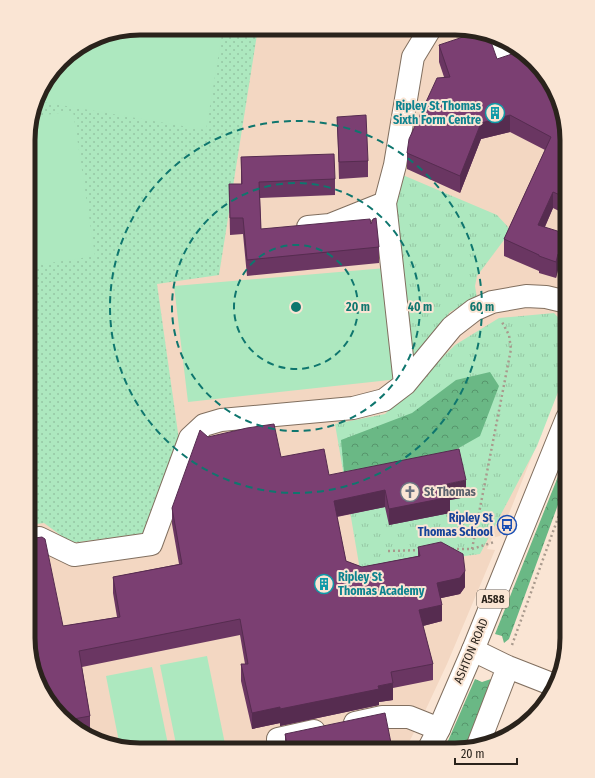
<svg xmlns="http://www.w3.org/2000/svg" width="595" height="778" viewBox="0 0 595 778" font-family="'Fira Sans Condensed',sans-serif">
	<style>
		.built { fill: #f3d7c2 }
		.grass { fill: url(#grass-tufts) }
		.forest { fill: url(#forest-crowns) }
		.park { fill: url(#park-dots) }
		.garden { fill: #ade8bf }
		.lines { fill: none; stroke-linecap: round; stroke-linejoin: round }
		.minor-casing { stroke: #816f5f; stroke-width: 24 }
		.major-casing { stroke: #816f5f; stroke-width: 24 }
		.path { stroke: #a99a8d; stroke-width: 2.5; stroke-dasharray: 2 3; stroke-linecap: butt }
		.minor { stroke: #fff; stroke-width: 22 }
		.major { stroke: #fff; stroke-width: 22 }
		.wall { fill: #6a3662 }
		.shaded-wall { fill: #562c50 }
		.building { fill: #7b3f72; stroke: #562c50 }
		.ring { fill: none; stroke: #0f766e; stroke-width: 2; stroke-dasharray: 7 5 }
		.labels { text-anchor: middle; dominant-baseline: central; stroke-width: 4; stroke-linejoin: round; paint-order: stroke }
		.shield { fill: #fae5d4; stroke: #685d53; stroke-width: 1 }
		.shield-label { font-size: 11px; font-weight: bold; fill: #2a231c }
		.culture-label { font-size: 12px; font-weight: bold; fill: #0d838f; stroke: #fae5d4; text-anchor: end }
		.worship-label { font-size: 12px; font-weight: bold; fill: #5b616d; stroke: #fae5d4; text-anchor: start }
		.transit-label { font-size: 12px; font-weight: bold; fill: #164399; stroke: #fae5d4; text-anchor: end }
		.street-label { font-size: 12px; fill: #2a231c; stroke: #fae5d4 }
		.rim { fill: none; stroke: #2a231c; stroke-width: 5 }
		.centre { fill: #0f766e; stroke: #fae5d4; stroke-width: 2 }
		.ring-label { font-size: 12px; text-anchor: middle; font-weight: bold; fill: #0f766e; stroke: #fae5d4; stroke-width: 4; stroke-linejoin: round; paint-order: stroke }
	</style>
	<defs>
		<pattern id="grass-tufts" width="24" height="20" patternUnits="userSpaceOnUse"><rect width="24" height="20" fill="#ade8bf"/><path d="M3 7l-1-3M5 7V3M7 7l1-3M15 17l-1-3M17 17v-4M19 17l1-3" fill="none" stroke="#95c7a4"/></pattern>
		<pattern id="forest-crowns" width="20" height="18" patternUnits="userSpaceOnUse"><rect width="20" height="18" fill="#6ab885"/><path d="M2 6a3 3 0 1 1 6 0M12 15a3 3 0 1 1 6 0" fill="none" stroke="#57956c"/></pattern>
		<pattern id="park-dots" width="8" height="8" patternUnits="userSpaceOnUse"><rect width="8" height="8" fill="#ade8bf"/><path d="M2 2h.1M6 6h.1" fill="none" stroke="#95c7a4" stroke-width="1.8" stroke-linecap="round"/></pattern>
	</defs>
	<rect width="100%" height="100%" fill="#fae5d4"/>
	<path class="built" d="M140 28 470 29 517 47 567 140V369L500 536 492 538 490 543 487 549 495 550 447 664 426 709 405 750 126 749 78 731 40 688 28 638 29 125 43 84 66 56 104 34Z"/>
	<path class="grass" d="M398 173 497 215 508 227 510 232 477 276 475 286 477 298 450 312 411 366 389 213Z
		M554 313 567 327V369L537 446 480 554 360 570 335 424 385 414 455 345 499 318Z"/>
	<path class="forest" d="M490 372 499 386 480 436 448 454 344 472 341 440 412 413 456 380Z
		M567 454V480L509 639 504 643 502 636 495 634Z
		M475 679 482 682 491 679 467 747 455 750H444Z"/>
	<path class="park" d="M140 28H258L219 275 157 284 179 440 147 533 71 543 44 523 28 525 29 125 43 84 66 56 104 34Z"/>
	<path class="garden" d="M140 28H223L206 130 37 101 43 84 66 56 104 34Z
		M73 111 95 256 29 266V125L32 117Z
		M386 268 399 379 188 402 174 286Z
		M207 656 225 744 199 749H177L160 665Z
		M152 667 169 749H126L120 747 106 676Z"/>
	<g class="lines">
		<g class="minor-casing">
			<path id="minor" d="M488 36 501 49 543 76
				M308 227 330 225 385 203
				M405 384 385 203 395 165 413 57 430 29
				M28 540 39 538 74 555 151 544 190 438 204 425 221 420 353 408 384 400 405 384 452 327 474 310 492 302 526 296 546 297 567 302
				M473 650 508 667 554 685
				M355 723 382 717H409L439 729
				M278 739 314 731
				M478 745 508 667"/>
		</g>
		<g class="major-casing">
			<path id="major" d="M428 750 439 729 473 650 567 418"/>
		</g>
		<path class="path" d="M452 549H472L494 542
			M472 549 511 349 509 335 502 322
			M388 551 421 550
			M512 645 567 493"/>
		<use href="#minor" class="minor"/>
		<use href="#major" class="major"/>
	</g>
	<path class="wall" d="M439 45 497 59 567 140V215L553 208 545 227 567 240V273L558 270 556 278 539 273V271L504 256V239L545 150 510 132 481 139 460 193 407 169V153L444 77 439 62Z
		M337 117 368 161V177L339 179Z
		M241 157 335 179V195L260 198 261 229 371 224 379 247V263L247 276 243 234 230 235 229 184H241Z
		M208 437 281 457 329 475 466 497 450 500V513L389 525 385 507 337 517 346 561 362 567 418 556V547L465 587 460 594 441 598 442 621 423 626 433 664V680L393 688V700L379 702V705L280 726V723L252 729 241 681V664H245L240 635 82 667 90 716V732L88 733 91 736 78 731 40 688 39 675 36 659 33 658 28 638 29 624 28 617V539L63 626 117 617 113 593V577L179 564 172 524V508Z
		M285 734 391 750H285Z"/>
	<path class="shaded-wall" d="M510 115V132L481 139 460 193V176L481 123Z
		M553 192V208L538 242V225Z
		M558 254V270L556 278V262Z
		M466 480V497L450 500V513L389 525V509L447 484Z
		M385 490V507L334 517V501Z
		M465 571V587L460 594 437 599V583Z
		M442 605V621L419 627V610Z
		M393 683V700L379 702V705L280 726V709Z
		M280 707V723L252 729V713Z
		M391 743V750H362Z"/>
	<path class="building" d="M478 32 486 35 490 39 497 59 512 54 538 71 555 90 567 140V198L553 192 538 225 567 234 565 239 567 240V256L558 254 556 262 539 256V255L504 239 551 137 510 115 481 123 460 176 407 153 409 139 437 78 450 77 439 45Z
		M366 115 368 161 339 162 337 117Z
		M334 154 335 179 259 182 261 229 370 219 371 224 373 219 376 218 379 247 247 260 243 218H230L229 184H242L241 157Z
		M274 424 281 457 324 449 329 475 459 449 466 480 447 484 450 497 389 509 385 490 334 501 346 561 362 567 420 556 418 547 441 542 463 554 465 571 460 578 437 583 442 605 419 610 433 664 391 672 393 683 378 686 379 689 280 709V707L252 713 241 664H248L240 619 79 651 90 716 68 720 40 688 37 675 42 674 36 643 28 640V626L31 620 28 601V539L42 537 45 539 63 626 120 617 113 577 182 564 172 508 200 430 208 437 247 428Z
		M385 713 391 743 362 750H288L285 734Z
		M85 730 91 736 82 733Z"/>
	<g class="ring">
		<circle cx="296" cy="307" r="62"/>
		<circle cx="296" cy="307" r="124"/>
		<circle cx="296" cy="307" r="186"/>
	</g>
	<defs>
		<g id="building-ring" transform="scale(1)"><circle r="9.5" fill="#fae5d4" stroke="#0f9aa8" stroke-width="1.5"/><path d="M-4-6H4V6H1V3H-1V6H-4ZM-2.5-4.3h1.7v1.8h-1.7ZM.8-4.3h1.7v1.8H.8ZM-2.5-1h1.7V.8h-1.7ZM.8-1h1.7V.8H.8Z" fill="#0f9aa8"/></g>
		<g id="church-ring" transform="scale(1)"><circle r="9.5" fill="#fae5d4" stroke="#6b7280" stroke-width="1.5"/><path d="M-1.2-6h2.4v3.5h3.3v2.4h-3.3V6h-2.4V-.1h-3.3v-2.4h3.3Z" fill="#6b7280"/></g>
		<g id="bus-ring" transform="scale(1)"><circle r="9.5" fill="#fae5d4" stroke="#1a4fb4" stroke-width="1.5"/><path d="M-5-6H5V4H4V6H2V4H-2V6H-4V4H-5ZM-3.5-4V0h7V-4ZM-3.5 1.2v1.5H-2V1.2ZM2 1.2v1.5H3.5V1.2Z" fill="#1a4fb4"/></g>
	</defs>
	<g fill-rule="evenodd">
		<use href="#building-ring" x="495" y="113"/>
		<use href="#church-ring" x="410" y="492"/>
		<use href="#bus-ring" x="507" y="525"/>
		<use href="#building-ring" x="324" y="584"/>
	</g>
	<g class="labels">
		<rect class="shield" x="477" y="590" width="32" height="18" rx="3"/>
		<g class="shield-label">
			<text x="493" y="599">A588</text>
		</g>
		<g class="culture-label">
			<text x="481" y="106">Ripley St Thomas<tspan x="481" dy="14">Sixth Form Centre</tspan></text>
			<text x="338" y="577" text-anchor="start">Ripley St<tspan x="338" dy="14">Thomas Academy</tspan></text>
		</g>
		<g class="worship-label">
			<text x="424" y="492">St Thomas</text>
		</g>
		<g class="transit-label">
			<text x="493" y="518">Ripley St<tspan x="493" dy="14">Thomas School</tspan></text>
		</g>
		<g class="street-label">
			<text transform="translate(471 651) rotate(-67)">ASHTON ROAD</text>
		</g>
	</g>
	<path d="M0 0H595V778H0ZM140 35H455A105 105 0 0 1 560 140V638A105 105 0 0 1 455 743H140A105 105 0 0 1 35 638V140A105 105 0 0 1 140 35Z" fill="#fae5d4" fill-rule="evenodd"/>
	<path class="rim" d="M140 35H455A105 105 0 0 1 560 140V638A105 105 0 0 1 455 743H140A105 105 0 0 1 35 638V140A105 105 0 0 1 140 35Z"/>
	<circle cx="296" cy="307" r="6" class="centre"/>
	<g class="ring-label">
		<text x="358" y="311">20 m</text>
		<text x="420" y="311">40 m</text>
		<text x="482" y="311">60 m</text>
	</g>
	<path d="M455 758v6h62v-6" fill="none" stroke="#2a231c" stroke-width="2"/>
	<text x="461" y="758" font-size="12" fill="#2a231c" stroke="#fae5d4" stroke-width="3" paint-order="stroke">20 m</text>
</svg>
